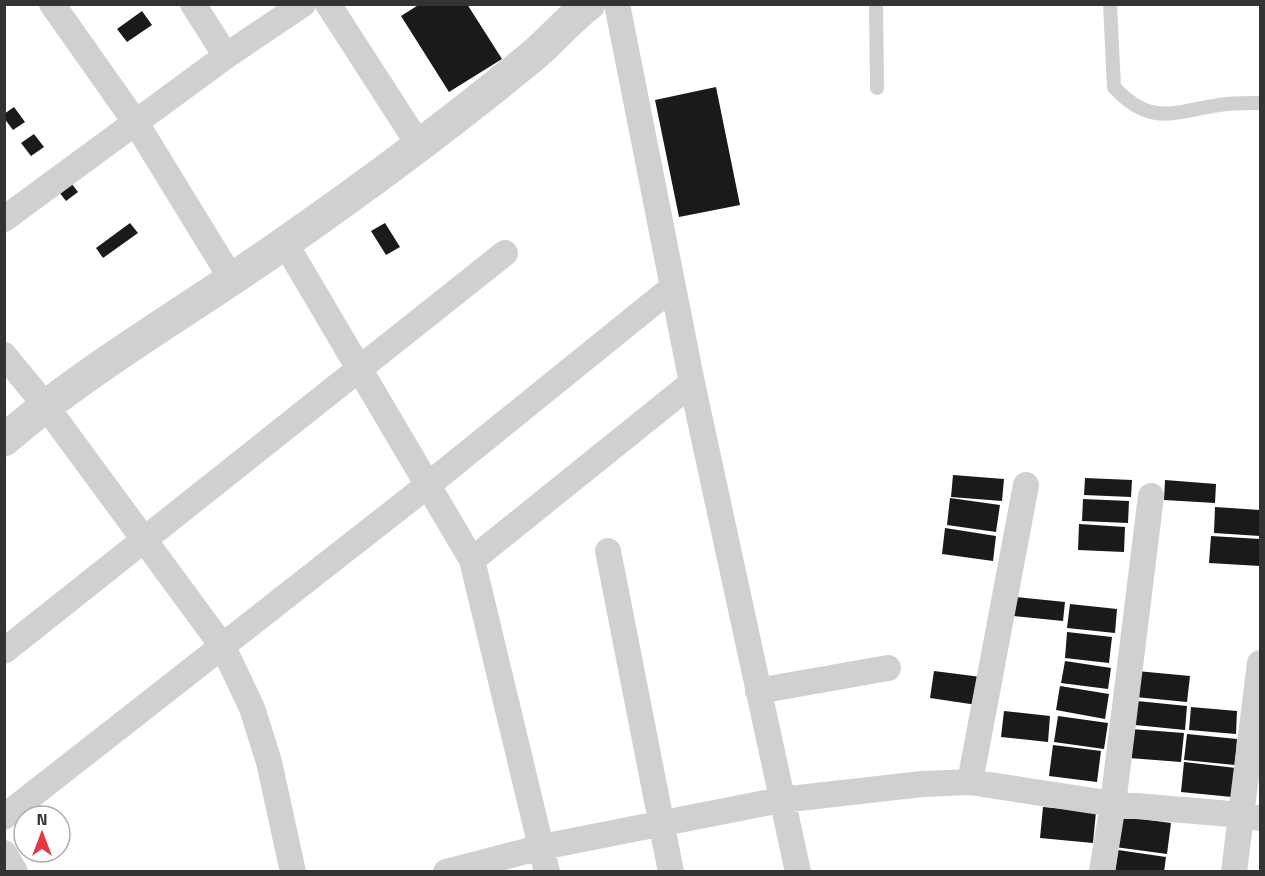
<svg xmlns="http://www.w3.org/2000/svg" width="1265" height="876" viewBox="0 0 1265 876" font-family="'Titillium Web',sans-serif">
	<style>
		.building { fill: #1a1a1a }
		.lines { fill: none; stroke-linecap: round; stroke-linejoin: round }
		.service { stroke: #d0d0d0; stroke-width: 14 }
		.minor { stroke: #d0d0d0; stroke-width: 26 }
		.tertiary { stroke: #d0d0d0; stroke-width: 33 }
	</style>
	<rect width="100%" height="100%" fill="#fff"/>
	<path class="building" d="M420 4H467L502 59 449 92 401 16Z
		M142 11 152 25 127 42 117 29Z
		M716 87 740 205 679 217 655 100Z
		M14 107 25 122 13 130 4 118V114Z
		M34 134 44 147 31 156 21 143Z
		M68 179 78 192 66 201 56 188Z
		M130 223 138 233 103 258 96 248Z
		M385 223 400 247 386 255 371 231Z
		M953 475 1004 479 1002 501 951 497Z
		M1085 478 1132 480 1131 497 1084 495Z
		M1165 480 1216 484 1215 503 1164 500Z
		M950 498 1000 505 996 532 947 525Z
		M1083 499 1129 501 1128 523 1082 521Z
		M1215 507 1260 510V536L1214 533Z
		M1079 524 1125 527 1124 552 1078 550Z
		M945 528 996 536 993 561 942 554Z
		M1211 536 1260 539V566L1209 563Z
		M1015 597 1065 602 1063 621 1014 616Z
		M1070 604 1117 609 1115 633 1067 628Z
		M1067 632 1112 637 1109 663 1065 658Z
		M1065 661 1111 668 1108 689 1061 683Z
		M934 671 981 677 977 705 930 698Z
		M1137 671 1190 676 1187 702 1135 697Z
		M1060 686 1109 694 1105 719 1056 710Z
		M1137 701 1187 706 1185 730 1135 725Z
		M1191 707 1237 711 1236 734 1189 730Z
		M1004 711 1050 716 1048 742 1001 737Z
		M1058 716 1108 723 1104 749 1054 742Z
		M1131 729 1184 733 1181 762 1129 758Z
		M1187 734 1237 739 1235 765 1184 760Z
		M1053 745 1101 751 1097 782 1049 776Z
		M1184 762 1236 768 1232 797 1181 792Z
		M1043 807 1096 812 1093 843 1040 838Z
		M1119 816 1171 823 1167 854 1115 847Z
		M1118 850 1166 857 1164 872H1115Z"/>
	<g class="lines">
		<path class="service" d="M876 4 877 88
			M1110 4 1114 87C1153 130 1179 109 1227 104 1238 103 1250 103 1260 103"/>
		<path class="minor" d="M52 4 136 123 231 278
			M193 4 226 56
			M328 4 419 145
			M617 4 692 383 798 872
			M4 219 226 56 303 4
			M285 243 472 560 547 872
			M4 355 45 405 223 647 252 708 269 762 293 872
			M608 551 671 872
			M472 560 692 383
			M4 651 505 253
			M758 691 888 668
			M970 782 1026 485
			M4 817 428 485 673 287
			M4 853 15 872
			M446 872 542 847 781 800 922 784 970 782 1113 804 1242 815 1260 818
			M1102 872 1113 804 1151 496
			M1234 872 1260 663"/>
		<path class="tertiary" d="M4 440C92 365 193 308 286 242 369 184 451 123 529 59 550 42 567 21 589 4"/>
	</g>
	<rect width="1265" height="876" fill="none" stroke="#333333" stroke-width="12"/>
	<g transform="translate(42 834)"><circle r="28" fill="#ffffff" stroke="#adadad" stroke-width="1.5"/>
	<path d="M0-4.5L10 22L0 15L-10 22Z" fill="#e63946"/>
	<text y="-9" font-size="16" font-weight="bold" text-anchor="middle" fill="#333333">N</text>
	</g>
</svg>
